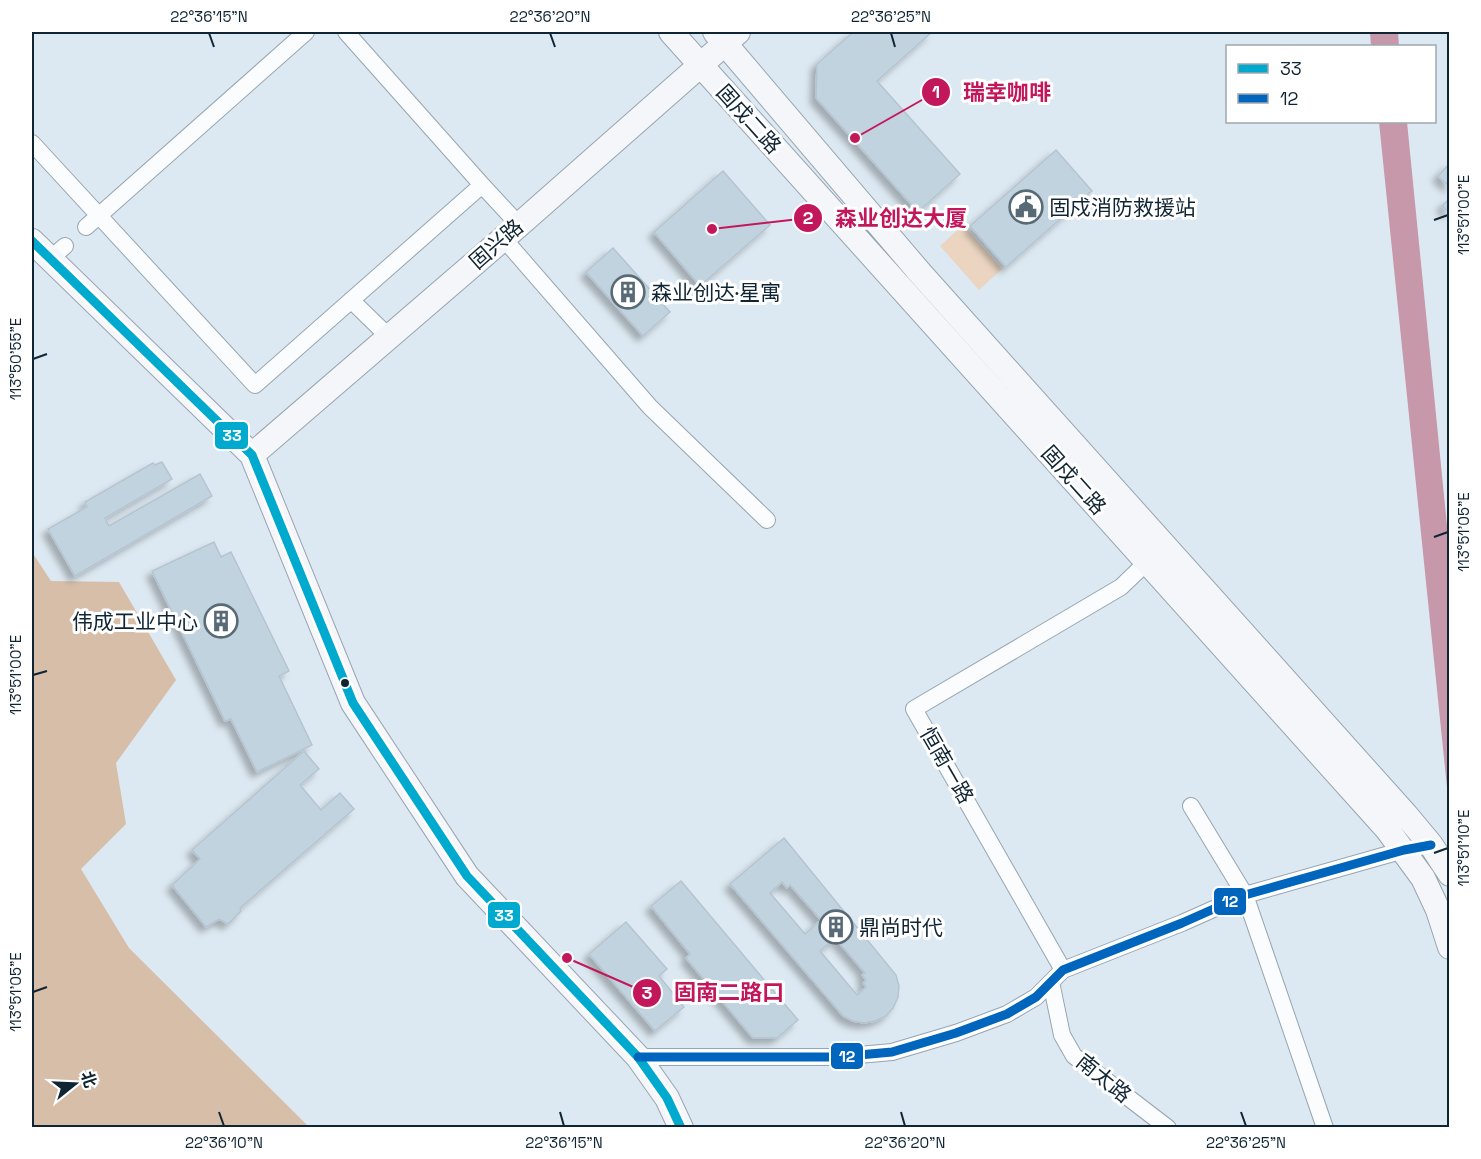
<svg xmlns="http://www.w3.org/2000/svg" width="1481" height="1159" viewBox="0 0 1481 1159" font-family="'Space Grotesk','Noto Sans SC',sans-serif">
	<style>
		.green { fill: #ebd5c1 }
		.forest { fill: #d6bea8 }
		.water { fill: #c698a9 }
		.building { fill: #c2d3e0; stroke: #b5c4d0; stroke-width: 1.5; fill-rule: evenodd; filter: url(#shadow) }
		.lines { fill: none; stroke-linecap: round; stroke-linejoin: round }
		.street-casing { stroke: #97a5b1; stroke-width: 18 }
		.secondary-casing { stroke: #97a5b1; stroke-width: 26 }
		.street { stroke: #fafcfd; stroke-width: 16 }
		.secondary { stroke: #f5f6fa; stroke-width: 24 }
		.bus-1-casing { stroke: #fff; stroke-width: 14 }
		.bus-2-casing { stroke: #fff; stroke-width: 14 }
		.bus-1 { stroke: #00a9ce; stroke-width: 9 }
		.bus-2 { stroke: #0065bd; stroke-width: 9 }
		.ticks { fill: none; stroke: #102534; stroke-width: 2 }
		.bus-dot { fill: #102534; stroke: #fff; stroke-width: 2 }
		.labels { text-anchor: middle; dominant-baseline: central; stroke-width: 6; stroke-linejoin: round; paint-order: stroke }
		.street-label { font-size: 21px; fill: #102534; stroke: #fff }
		.poi-label { font-size: 21px; fill: #102534; stroke: #fff; text-anchor: start }
		.leader { fill: none; stroke: #c2185b; stroke-width: 2 }
		.callout-dot { fill: #c2185b; stroke: #fff; stroke-width: 2 }
		.mark-label { font-size: 18px; text-anchor: middle; font-weight: bold; fill: #fff }
		.callout-label { font-size: 22px; text-anchor: middle; font-weight: bold; fill: #c2185b; stroke: #fff; stroke-width: 6; stroke-linejoin: round; paint-order: stroke }
		.line-badge { stroke: #fff; stroke-width: 2 }
		.badge-label { font-size: 16px; text-anchor: middle; font-weight: bold; fill: #fff }
		.neatline { fill: none; stroke: #102534; stroke-width: 2 }
		.ticks-label { font-size: 15px; text-anchor: middle; fill: #102534 }
	</style>
	<defs>
		<filter id="shadow"><feDropShadow dx="-5.5" dy="5.5" stdDeviation="3" flood-color="#0004"/></filter>
	</defs>
	<rect width="100%" height="100%" fill="#dde9f2"/>
	<path class="green" d="M963 225 1002 269 979 290 940 246Z"/>
	<path class="forest" d="M32 552 51 581 119 582 176 680 116 763 126 824 81 869 129 948 309 1127H32Z"/>
	<path class="water" d="M1370 32H1398L1399 46H1371Z
		M1379 122H1407L1449 546V807Z"/>
	<path class="building" d="M853 32H932L877 81 960 174 918 212 816 98 817 64Z
		M1056 150 1092 191 1006 267 970 226Z
		M1450 163V187L1438 176Z
		M723 171 770 225 700 286 654 232Z
		M1450 198V213L1442 206Z
		M613 248 670 312 643 336 586 272Z
		M162 462 172 479 105 518 109 526 200 474 212 496 75 576 48 529 87 507 85 502 153 463 155 465Z
		M214 542 221 557 231 552 289 671 279 676 312 745 257 772 231 719 225 721 152 571Z
		M304 751 319 769 300 785 321 810 340 793 354 809 240 908 241 911 228 924 219 919 206 927 172 885 200 859 192 850Z
		M784 838 896 975 899 986 898 997 893 1008 886 1016 875 1021 864 1023 853 1021 843 1016 730 884ZM782 882 787 888 790 885 821 920 805 934 770 893ZM835 938 865 973 862 975 866 980 863 983 866 987 857 995 820 951Z
		M681 881 798 1020 777 1038H753L686 958 690 954 651 906Z
		M626 922 667 969 659 976 684 1007 655 1031 589 954Z"/>
	<g class="lines">
		<g class="street-casing">
			<path id="street" d="M346 32 482 185 519 225
				M32 143 255 385 482 185
				M86 227 306 32
				M503 238 650 407 767 520
				M50 259 65 246
				M351 300 389 337
				M1191 806 1245 895 1325 1128
				M1063 970 914 709 1121 587 1148 561
				M1051 982 1062 1035 1074 1056 1168 1128
				M638 1057H837L892 1052 956 1033 1007 1014 1036 997 1063 970 1182 923 1245 895 1404 850 1431 845"/>
		</g>
		<g class="secondary-casing">
			<path id="secondary" d="M671 32 1387 829 1423 878 1438 910 1450 947
				M715 32 921 274 1406 815 1431 845 1450 874
				M32 241 252 455 353 703 467 876 638 1057 667 1098 681 1128
				M252 455 519 225 738 32"/>
		</g>
		<use href="#street" class="street"/>
		<use href="#secondary" class="secondary"/>
		<g class="bus-1-casing">
			<path id="bus-1" d="M32 241 252 455 353 703 467 876 638 1057 667 1098 681 1128"/>
		</g>
		<g class="bus-2-casing">
			<path id="bus-2" d="M638 1057H837L892 1052 956 1033 1007 1014 1036 997 1063 970 1182 923 1245 895 1404 850 1431 845"/>
		</g>
		<use href="#bus-1" class="bus-1"/>
		<use href="#bus-2" class="bus-2"/>
	</g>
	<path class="ticks" d="M209 33 214 47M550 33 555 47M891 33 895 47M1434 220 1448 215M33 359 47 354M1434 537 1448 532M33 675 47 671M1434 853 1448 848M33 992 47 987M219 1112 224 1126M560 1112 564 1126M901 1112 905 1126M1241 1112 1246 1126"/>
	<defs>
		<g id="civic-ring" transform="scale(1.725)"><circle r="9.5" fill="#fff" stroke="#586a76" stroke-width="1.5"/><path d="M-.6-6.5H3V-4.5H.6V-3L4-1V1h2V6H-6V1h2V-1L-.6-3ZM-1.2 2.5V6h2.4V2.5Z" fill="#586a76"/></g>
		<g id="building-ring" transform="scale(1.725)"><circle r="9.5" fill="#fff" stroke="#586a76" stroke-width="1.5"/><path d="M-4-6H4V6H1V3H-1V6H-4ZM-2.5-4.3h1.7v1.8h-1.7ZM.8-4.3h1.7v1.8H.8ZM-2.5-1h1.7V.8h-1.7ZM.8-1h1.7V.8H.8Z" fill="#586a76"/></g>
	</defs>
	<g fill-rule="evenodd">
		<use href="#civic-ring" x="1026" y="207"/>
		<use href="#building-ring" x="628" y="292"/>
		<use href="#building-ring" x="221" y="621"/>
		<use href="#building-ring" x="836" y="927"/>
	</g>
	<circle class="bus-dot" cx="345" cy="683" r="5"/>
	<g class="labels">
		<g class="street-label">
			<text transform="translate(749 119) rotate(48)">固戍二路</text>
			<text transform="translate(496 244) rotate(-41)">固兴路</text>
			<text transform="translate(1074 480) rotate(48)">固戍二路</text>
			<text transform="translate(947 765) rotate(60)">恒南一路</text>
			<text transform="translate(1104 1078) rotate(39)">南太路</text>
		</g>
		<g class="poi-label">
			<text x="1049" y="207">固戍消防救援站</text>
			<text x="651" y="292">森业创达·星寓</text>
			<text x="198" y="621" text-anchor="end">伟成工业中心</text>
			<text x="859" y="927">鼎尚时代</text>
		</g>
	</g>
	<path class="leader" d="M855 138L936 92M712 229L808 218M567 958L647 993"/>
	<g class="callout-dot">
		<circle cx="855" cy="138" r="6"/>
		<circle cx="712" cy="229" r="6"/>
		<circle cx="567" cy="958" r="6"/>
		<circle cx="936" cy="92" r="15"/>
		<circle cx="808" cy="218" r="15"/>
		<circle cx="647" cy="993" r="15"/>
	</g>
	<g class="mark-label">
		<text x="936" y="98">1</text>
		<text x="808" y="224">2</text>
		<text x="647" y="999">3</text>
	</g>
	<g class="callout-label">
		<text x="1007" y="100">瑞幸咖啡</text>
		<text x="901" y="226">森业创达大厦</text>
		<text x="729" y="1000">固南二路口</text>
	</g>
	<g class="line-badge">
		<rect x="214" y="421" width="35" height="29" rx="6" fill="#00a9ce"/>
		<rect x="1213" y="887" width="34" height="29" rx="6" fill="#0065bd"/>
		<rect x="487" y="901" width="34" height="28" rx="6" fill="#00a9ce"/>
		<rect x="830" y="1042" width="34" height="28" rx="6" fill="#0065bd"/>
	</g>
	<g class="badge-label">
		<text x="232" y="441">33</text>
		<text x="1230" y="907">12</text>
		<text x="504" y="921">33</text>
		<text x="847" y="1062">12</text>
	</g>
	<rect width="1481" height="1159" fill="none" stroke="#ffffff" stroke-width="66"/>
	<rect x="1226" y="45" width="210" height="78" fill="#ffffff" stroke="#9fa8ae" stroke-width="1.5"/>
	<rect x="1238" y="64" width="30" height="9" fill="#00a9ce" stroke="#9fa8ae" stroke-width="1.5"/>
	<text x="1280" y="75" font-size="18" fill="#102534">33</text>
	<rect x="1238" y="94" width="30" height="9" fill="#0065bd" stroke="#9fa8ae" stroke-width="1.5"/>
	<text x="1280" y="105" font-size="18" fill="#102534">12</text>
	<g transform="translate(75 1084) rotate(72)" stroke="#ffffff" stroke-width="4.5" paint-order="stroke">
	<path d="M0-4.5L10 22L0 15L-10 22Z" fill="#102534"/>
	<text y="-9" font-size="16" font-weight="bold" text-anchor="middle" fill="#102534">北</text>
	</g>
	<rect x="33" y="33" width="1415" height="1093" class="neatline"/>
	<g class="ticks-label">
		<text x="209" y="22">22°36'15"N</text>
		<text x="550" y="22">22°36'20"N</text>
		<text x="891" y="22">22°36'25"N</text>
		<text transform="translate(1464 215) rotate(-90)" y="5">113°51'00"E</text>
		<text transform="translate(16 359) rotate(-90)" y="5">113°50'55"E</text>
		<text transform="translate(1464 532) rotate(-90)" y="5">113°51'05"E</text>
		<text transform="translate(16 675) rotate(-90)" y="5">113°51'00"E</text>
		<text transform="translate(1464 848) rotate(-90)" y="5">113°51'10"E</text>
		<text transform="translate(16 992) rotate(-90)" y="5">113°51'05"E</text>
		<text x="224" y="1148">22°36'10"N</text>
		<text x="564" y="1148">22°36'15"N</text>
		<text x="905" y="1148">22°36'20"N</text>
		<text x="1246" y="1148">22°36'25"N</text>
	</g>
</svg>
